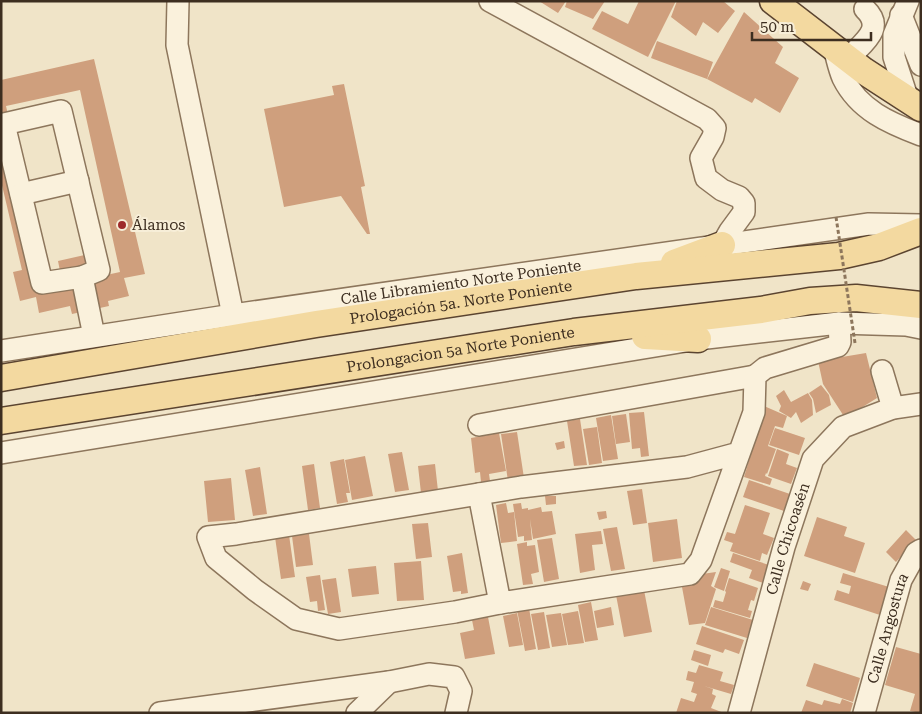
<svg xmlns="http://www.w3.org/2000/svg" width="922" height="714" viewBox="0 0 922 714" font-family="'Roboto Serif',serif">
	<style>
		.building { fill: #cf9f7d; fill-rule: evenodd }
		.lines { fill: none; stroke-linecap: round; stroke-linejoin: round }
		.minor-casing { stroke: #8d765c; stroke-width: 24 }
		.major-casing { stroke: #5b4430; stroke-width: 29 }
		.minor { stroke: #faf1dc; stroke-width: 21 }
		.major { stroke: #f3d9a0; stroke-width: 26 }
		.path-bridge { stroke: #8d765c; stroke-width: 3; stroke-dasharray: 4 2.5; stroke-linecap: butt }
		.poi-dot { fill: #9e2a2b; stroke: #f7eed8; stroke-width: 2 }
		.labels { text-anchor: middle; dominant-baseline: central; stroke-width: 4; stroke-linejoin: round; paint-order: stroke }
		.poi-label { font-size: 15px; fill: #3d2e20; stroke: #f7eed8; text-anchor: start }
		.street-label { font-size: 15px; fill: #3d2e20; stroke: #f7eed8 }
	</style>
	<rect width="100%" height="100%" fill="#f0e4c8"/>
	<path class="building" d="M539 1H566L558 13Z
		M567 1H605L593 19 565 7Z
		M639 1H676L648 57 592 29 602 11 628 24Z
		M677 1H723L735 11 718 33 703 22 696 36 671 17Z
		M744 12 783 47 775 63 799 78 780 113 755 98 752 103 707 79Z
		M657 41 713 62 707 79 651 58Z
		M94 59 145 274 124 278 129 296 108 301 109 306 72 314 70 306 39 313 36 297 20 301 13 272 22 270 1 181V80ZM80 90 120 272 47 288 6 106Z
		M344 84 365 186 361 187 370 234H367L341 196 284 207 264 109 334 95 332 86Z
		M89 254 92 268 61 276 58 261Z
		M866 353 877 398 845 418 823 384 818 361Z
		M821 385 829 395 831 405 816 413 813 399 809 393Z
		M784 390 791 402 808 393 812 400 813 415 801 423 796 412 791 418 779 411 781 406 776 396Z
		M764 406 787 416 783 428 775 426 768 446 776 449 767 474 766 473 765 476 772 479 770 485 744 477 755 441H753Z
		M644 412 649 456 641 457 640 448 632 449 629 413Z
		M626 414 630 442 616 444 612 416Z
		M611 415 618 459 603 461 596 418Z
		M580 419 587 465 574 466 567 421Z
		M597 427 602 463 589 465 583 429Z
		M775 428 805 438 799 455 769 445Z
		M517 432 524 478 508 481 501 434Z
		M499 433 506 471 489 474 490 481 481 482 480 472 475 473 471 438Z
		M564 441 565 448 557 450 555 443Z
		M777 449 789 454 786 464 797 468 791 484 768 476Z
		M402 452 409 490 395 492 388 454Z
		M365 456 373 496 352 500 345 460Z
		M344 459 350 493H346L348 502 337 504 330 462Z
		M314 464 320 508 308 510 302 466Z
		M435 464 438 491 421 493 418 466Z
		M260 467 267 514 253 516 245 470Z
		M231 478 235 520 208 522 204 481Z
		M749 480 790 494 784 511 743 497Z
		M642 489 647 523 633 525 627 491Z
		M545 496H556V504L546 505Z
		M506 503 508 513 514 512 517 541 501 543 496 505Z
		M521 503 522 509 528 508V510L541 507 542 512 552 511 556 534 533 539 530 519 532 540 524 541V536L518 537 513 504Z
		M745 505 770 513 763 534 774 538 767 555 762 553 760 561 730 551 733 543 724 540 727 532 735 534Z
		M606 511 607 518 599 520 597 512Z
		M817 517 847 527 844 536 865 543 855 573 804 556Z
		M677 519 682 558 653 562 648 523Z
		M428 523 432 557 416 559 412 524Z
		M617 527 625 569 611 571 603 529Z
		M906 530 916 540 896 562 886 552Z
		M601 531 603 544 592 545 595 570 580 573 575 534Z
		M309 534 313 565 296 567 292 536Z
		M289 535 295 577 281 579 275 537Z
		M552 538 559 579 544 582 537 540Z
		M527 542V546L535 545 539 572 531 574 533 584 523 585 517 544Z
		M462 553 468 593 461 594V591L453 592 447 556Z
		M733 553 769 565 763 583 749 578 752 570 730 562Z
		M421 561 424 600 397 601 394 563Z
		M376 566 379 594 352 597 348 569Z
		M721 568 730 571 724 591 714 587Z
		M716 572 711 586 716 589 705 623 689 625 682 587 690 585 688 576Z
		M843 573 889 587 880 615 834 600 837 590 849 594 851 586 840 583Z
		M320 575 325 610 318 611 317 601 310 602 306 577Z
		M336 578 341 612 328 614 322 580Z
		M729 578 758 588 754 601 751 600 748 610 752 611 750 618 713 607 715 600 723 602 726 592 725 591Z
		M803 581 811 584 808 591 800 589Z
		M644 590 652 632 624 637 616 595Z
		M591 602 598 640 585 642 578 605Z
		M611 607 614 625 597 628 594 611Z
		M711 607 753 620 747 638 705 625Z
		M529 608 536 649 525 651 517 610Z
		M578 611 584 643 568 645 562 614Z
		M544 612 550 648 538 650 531 614Z
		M517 613 523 645 509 647 503 616Z
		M561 613 567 645 552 647 546 615Z
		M488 617 495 654 465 659 460 633 474 630 472 620Z
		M702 626 744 640 739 654 725 649 723 653 696 644Z
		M896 647 921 654V713L910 711 915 694 885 685Z
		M694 650 711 655 708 666 691 660Z
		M814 663 860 678 853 702 806 686Z
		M699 665 723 672 720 681 734 685 731 694 704 686 713 689 712 694 716 696 711 708 724 713H676L681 698 694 702 697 694 691 692 694 682 686 680 688 671 696 673Z
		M842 699 853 703 850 713H801L806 700 822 705 824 700 840 704Z"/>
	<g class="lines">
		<g class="minor-casing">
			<g id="minor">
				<path d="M178 1 177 45 233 315"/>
				<path d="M490 1 707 119 715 128 713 137 701 158 706 178 722 190 739 197 744 203V212L730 231 722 245"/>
				<path d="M901 15 921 65"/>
				<path d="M834 48C837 58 839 69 843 78 859 110 889 123 921 135"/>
				<path d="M848 59C862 43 886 29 865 9"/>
				<path d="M908 100 894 57V35L908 1"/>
				<path d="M61 111 99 270 82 277 42 283 4 124Z"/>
				<path d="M21 194 78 181"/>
				<path d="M82 277 94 336"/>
				<path id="s1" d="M1 351 233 315 869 224 921 225"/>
				<path d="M882 371 893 408"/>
				<path d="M479 425 755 376"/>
				<path d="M1 453 698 339 839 323 906 325 921 328"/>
				<path d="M739 453 687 467 521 487 236 534 208 537 216 558 255 590 296 619 339 629 455 612 500 603 690 574 701 560 754 412 755 376 765 368 838 346 840 342 839 323"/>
				<path d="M479 494 500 603"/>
				<path d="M160 713 389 682 429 674 454 677 461 691 456 713"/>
				<path d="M357 713 389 682"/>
				<path id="s2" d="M739 713 784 547 813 459 843 427 893 408 921 404"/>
				<path id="s3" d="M864 713 901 580 916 553 921 550"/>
			</g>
		</g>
		<g class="major-casing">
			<g id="major">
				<path d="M773 1 864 71 921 108"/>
				<path d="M674 263 722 245"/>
				<path d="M645 336 698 339"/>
				<path id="s4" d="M1 378 316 324 636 276 839 256 879 247 921 231"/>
				<path id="s5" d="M1 421 574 332 761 310 810 301 856 298 921 305"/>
			</g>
		</g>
		<use href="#minor" class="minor"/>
		<use href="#major" class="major"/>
		<path class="path-bridge" d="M836 217 855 343"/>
	</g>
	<circle class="poi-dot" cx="122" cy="225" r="5"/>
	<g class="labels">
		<g class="poi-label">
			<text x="132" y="225">Álamos</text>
		</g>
		<g class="street-label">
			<text stroke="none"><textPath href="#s1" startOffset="465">Calle Libramiento Norte Poniente</textPath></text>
			<text stroke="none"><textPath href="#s4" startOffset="466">Prologación 5a. Norte Poniente</textPath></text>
			<text stroke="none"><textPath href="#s5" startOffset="465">Prolongacion 5a Norte Poniente</textPath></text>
			<text stroke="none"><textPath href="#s2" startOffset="181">Calle Chicoasén</textPath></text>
			<text stroke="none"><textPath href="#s3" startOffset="88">Calle Angostura</textPath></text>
		</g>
	</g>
	<rect width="922" height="714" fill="none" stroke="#3d2e20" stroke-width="5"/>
	<path d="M752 32v8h119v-8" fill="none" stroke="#3d2e20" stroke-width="2.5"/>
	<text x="760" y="32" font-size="15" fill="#3d2e20" stroke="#f7eed8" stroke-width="4" paint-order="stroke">50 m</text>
</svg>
